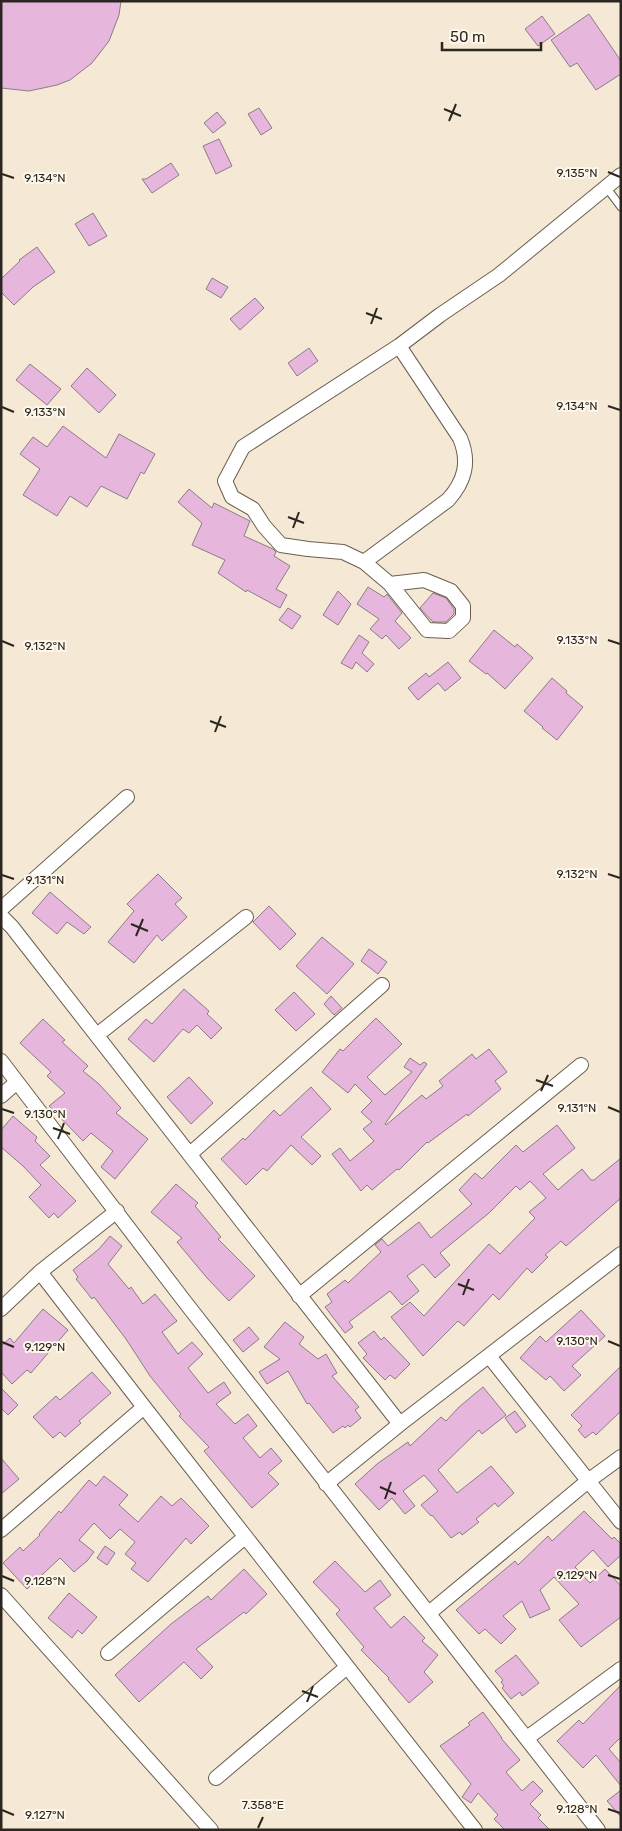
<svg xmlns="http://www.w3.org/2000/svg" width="622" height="1831" viewBox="0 0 622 1831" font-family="Rubik,sans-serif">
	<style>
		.building { fill: #e7b6dd; stroke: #8c7b88 }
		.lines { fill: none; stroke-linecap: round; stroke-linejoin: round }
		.service-casing { stroke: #695f4e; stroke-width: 9 }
		.minor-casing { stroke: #695f4e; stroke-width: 16 }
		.service { stroke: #fff; stroke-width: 7 }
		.minor { stroke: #fff; stroke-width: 14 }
		.ticks { fill: none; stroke: #2b2720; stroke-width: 2 }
		.ticks-label { font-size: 12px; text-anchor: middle; fill: #2b2720; stroke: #fef7eb; stroke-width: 4; stroke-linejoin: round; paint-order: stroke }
	</style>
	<rect width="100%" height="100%" fill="#f5e9d5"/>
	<path class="building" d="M1 1H121L119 15 109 41 92 63 70 80 57 85 29 91 1 88Z
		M589 14 621 61V74L596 90 577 63 570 67 551 40Z
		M542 16 555 34 538 46 525 29Z
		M259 108 272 128 261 135 248 114Z
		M217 112 226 123 213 133 204 123Z
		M219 139 232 166 216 174 203 146Z
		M171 163 179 175 152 193 142 179H146Z
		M93 213 107 236 89 246 75 224Z
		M37 247 55 272 33 287 14 305 1 292V279L20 261 19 260Z
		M212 278 228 287 221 298 206 289Z
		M255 298 264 308 240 330 230 319Z
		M309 348 318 361 297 376 288 363Z
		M30 364 61 389 47 405 16 380Z
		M87 368 116 395 99 413 71 386Z
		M63 426 106 458 119 434 155 454 144 474 141 472 127 499 101 486 87 507 70 496 57 516 23 495 40 469 20 454 33 437 47 447Z
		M189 489 212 508 214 503 250 521 244 536 273 549 276 552 274 556 290 566 276 589 287 595 280 608 247 590 246 592 218 573 225 560 192 545 202 523 178 502Z
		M368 587 384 597 387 594 402 613 395 621 411 638 399 649 386 635 382 639 370 629 379 619 357 604Z
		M338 591 351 604 338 625 323 615Z
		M433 593 446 598 454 609V614L446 622H433L420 608Z
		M288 608 301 616 292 629 279 620Z
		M494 630 515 647 517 644 533 658 505 689 487 673 486 674 469 661Z
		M359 635 369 642 362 653 374 664 367 672 356 662 352 669 341 663Z
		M448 662 461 678 445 691 438 683 418 700 408 688 426 673 429 677Z
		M552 678 567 691 566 693 583 707 557 740 542 728 543 727 524 711Z
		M158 874 182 898 175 904 187 917 162 941 157 935 134 963 108 942 134 911 127 904Z
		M50 892 91 927 84 934 67 922 57 934 32 913Z
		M269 906 296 934 280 950 253 922Z
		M322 937 354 964 327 994 296 966Z
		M369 949 387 962 378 974 361 961Z
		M184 989 209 1011 207 1014 222 1028 211 1039 197 1025 189 1033 183 1029 154 1062 128 1039 146 1019 152 1024Z
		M294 992 315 1014 296 1031 275 1010Z
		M331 996 342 1008 334 1015 324 1004Z
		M376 1018 402 1044 367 1077 385 1095 412 1072 404 1067 410 1058 420 1065 424 1062 427 1064 385 1124 386 1125 422 1095 426 1099 443 1086 439 1081 472 1054 476 1059 489 1049 507 1072 495 1081 501 1089 468 1116 467 1114 428 1143 427 1142 399 1170 397 1169 372 1190 367 1185 361 1191 332 1154 340 1148 350 1161 374 1141 363 1129 372 1122 361 1112 372 1101 355 1084 348 1093 322 1072 340 1049 343 1051Z
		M43 1019 65 1040 62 1042 88 1066 83 1071 99 1084 121 1108 116 1113 148 1139 115 1179 101 1167 113 1151 91 1133 83 1141 49 1106 65 1093 47 1076 51 1072 20 1043Z
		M189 1077 213 1103 191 1124 167 1097Z
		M311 1087 331 1109 301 1137 321 1156 312 1165 291 1145 267 1171 263 1168 246 1185 221 1159 243 1138 245 1140 274 1110 280 1116Z
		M13 1116 37 1137 35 1141 50 1156 40 1165 76 1201 58 1218 54 1213 49 1218 29 1197 41 1185 23 1166 1 1147V1130Z
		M557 1125 575 1148 543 1174 558 1190 582 1169 591 1180H594L621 1158V1198L566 1246 561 1241 545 1255 548 1257 532 1273 527 1268 499 1300 493 1294 464 1326 458 1321 423 1356 391 1317 410 1302 424 1316 489 1244 500 1254 535 1218 529 1212 546 1198 530 1181 520 1190 516 1186 489 1213 440 1253 450 1265 435 1278 423 1264 407 1276 419 1291 402 1305 390 1291 349 1322 353 1327 345 1333 325 1307 332 1302 327 1294 345 1280 348 1283 381 1252 375 1245 382 1239 388 1246 419 1222 431 1238 472 1204 459 1190 475 1173 482 1179 516 1145 523 1152Z
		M176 1184 198 1203 195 1206 221 1237 218 1239 255 1276 229 1301 207 1278 177 1242 182 1238 151 1212Z
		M110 1236 122 1246 108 1264 129 1289 131 1287 143 1304 155 1294 177 1321 162 1332 178 1354 192 1342 203 1354 188 1368 208 1393 224 1382 231 1393 216 1404 235 1424 248 1414 257 1426 243 1438 260 1458 271 1448 282 1461 268 1473 279 1484 252 1508 204 1451 209 1447 179 1416 181 1414 150 1376 126 1339 94 1297 92 1299 76 1279 78 1277 73 1270 99 1249Z
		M43 1309 68 1330 31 1373 27 1370 12 1384 1 1372V1346L10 1338 14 1343Z
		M581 1310 605 1336 572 1366 581 1375 564 1391 550 1376 546 1380 520 1358 540 1336 546 1342Z
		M285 1322 304 1337 299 1344 318 1359 326 1354 337 1373 332 1376 359 1407 355 1410 361 1418 350 1427 348 1425 345 1428 343 1426 333 1433 309 1403 307 1404 288 1371 267 1384 259 1372 280 1359 264 1347Z
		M249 1327 259 1339 243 1352 233 1340Z
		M374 1331 381 1340 384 1337 410 1364 395 1379 390 1375 385 1380 363 1358 367 1354 358 1343Z
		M621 1366V1411L596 1435 593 1432 585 1438 578 1430 582 1426 571 1415Z
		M92 1372 111 1393 79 1421 81 1423 65 1437 60 1432 53 1438 33 1417 56 1396 60 1400Z
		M483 1387 506 1415 482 1434 479 1430 438 1470 457 1493 491 1466 514 1493 498 1507 495 1503 476 1519 479 1522 462 1535 460 1532 451 1538 432 1515 431 1516 421 1505 438 1491 424 1475 403 1491 415 1506 405 1514 392 1498 379 1510 355 1484 377 1464 408 1442 410 1446 441 1417 446 1421 459 1407Z
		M1 1388 18 1405 8 1415 1 1408Z
		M515 1411 526 1426 516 1433 505 1418Z
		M1 1458 19 1479 1 1494Z
		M104 1476 128 1495 119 1505 138 1522 161 1496 172 1506 181 1498 209 1526 191 1544 186 1538 148 1582 131 1569 136 1563 125 1554 135 1542 120 1529 110 1539 94 1523 79 1540 94 1552 87 1561 74 1572 60 1558 27 1589 3 1563 20 1547 23 1551 40 1535 39 1534 59 1511 61 1513 89 1480 96 1486Z
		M584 1511 612 1539 614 1537 621 1544V1555L608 1567 593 1550 575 1567 590 1583 605 1569 621 1586V1617L581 1647 559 1620 579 1604 554 1577 540 1590 550 1609 530 1618 522 1601 503 1616 516 1629 501 1644 485 1629 479 1634 456 1610 515 1561 518 1565 548 1536 552 1541Z
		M105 1546 115 1553 107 1565 97 1558Z
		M335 1561 365 1592 380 1580 391 1595 374 1608 391 1628 404 1616 425 1638 422 1641 438 1655 424 1672 433 1682 409 1703 388 1679 389 1678 361 1650 364 1647 336 1614 340 1610 313 1582Z
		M244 1569 267 1594 246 1614 244 1612 196 1649 213 1667 201 1679 184 1662 139 1702 115 1675 171 1624 208 1596 211 1600Z
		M69 1593 97 1617 82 1634 78 1630 72 1638 48 1618Z
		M516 1655 539 1683 522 1696 520 1692 511 1699 502 1688 504 1686 501 1682 503 1680 495 1671Z
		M621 1685V1737L609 1749 621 1763V1786L596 1755 583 1768 557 1741 579 1720 583 1724Z
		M483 1712 502 1738H501L520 1760 506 1772 522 1791 533 1781 543 1791 530 1804 541 1815 538 1818 550 1830H505L494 1819 498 1815 478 1793 471 1803 462 1797 471 1784 440 1746 470 1725 468 1723Z
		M621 1790V1817L607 1801Z"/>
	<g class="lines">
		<g class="service-casing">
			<path id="service" d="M606 187 621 207"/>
		</g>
		<g class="minor-casing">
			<path id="minor" d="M364 562 448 500C465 481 470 462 460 438L399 346
				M390 584 424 580 451 591 463 606V618L449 631 427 630 390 584 364 562 343 552 308 549 281 545 264 526 253 509 232 497 225 481 243 447 399 346 440 315 499 275 621 175
				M1 909 127 797
				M1 916 12 927 400 1424
				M97 1035 246 917
				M1 1061 185 1302 598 1830
				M1 1096 17 1082
				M190 1154 382 985
				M40 1272 144 1407 475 1830
				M299 1296 581 1065
				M1 1309 40 1272 117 1211
				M489 1356 621 1522
				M326 1484 400 1424 621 1254
				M1 1530 144 1407
				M1 1595 211 1830
				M429 1613 588 1481 621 1457
				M108 1653 245 1537
				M527 1738 621 1669
				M216 1778 347 1667"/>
		</g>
		<use href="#service" class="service"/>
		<use href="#minor" class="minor"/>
	</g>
	<path class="ticks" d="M444 109 461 116M449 121 456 104M608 172 620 177M2 174 14 178M366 313 382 319M371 324 377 308M608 406 620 410M2 407 14 412M288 517 304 523M293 528 299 512M608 640 620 644M2 641 14 646M210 721 226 727M215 732 221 716M608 874 620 878M2 875 14 879M131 924 148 931M136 936 143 919M536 1080 553 1086M541 1091 548 1075M608 1107 620 1112M2 1109 14 1113M53 1128 70 1134M58 1139 64 1123M458 1284 474 1290M463 1295 469 1279M608 1341 620 1346M2 1342 14 1347M380 1487 396 1494M385 1499 391 1482M608 1575 620 1579M2 1576 14 1581M302 1691 318 1697M307 1702 313 1686M608 1809 620 1813M2 1810 14 1815M258 1828 263 1817"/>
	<g class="ticks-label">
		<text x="577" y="177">9.135°N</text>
		<text x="45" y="182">9.134°N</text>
		<text x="577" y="410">9.134°N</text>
		<text x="45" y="416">9.133°N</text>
		<text x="577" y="644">9.133°N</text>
		<text x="45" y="650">9.132°N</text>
		<text x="577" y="878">9.132°N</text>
		<text x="45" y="884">9.131°N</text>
		<text x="577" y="1112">9.131°N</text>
		<text x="45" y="1118">9.130°N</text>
		<text x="577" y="1345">9.130°N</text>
		<text x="45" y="1351">9.129°N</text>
		<text x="577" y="1579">9.129°N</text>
		<text x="45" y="1585">9.128°N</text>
		<text x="263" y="1809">7.358°E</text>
		<text x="577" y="1813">9.128°N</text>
		<text x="45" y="1819">9.127°N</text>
	</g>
	<rect width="622" height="1831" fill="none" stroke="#2b2720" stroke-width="5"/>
	<path d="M442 42v8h99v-8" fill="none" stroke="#2b2720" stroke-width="2.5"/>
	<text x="450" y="42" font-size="15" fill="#2b2720" stroke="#fef7eb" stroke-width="4" paint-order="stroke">50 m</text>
</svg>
